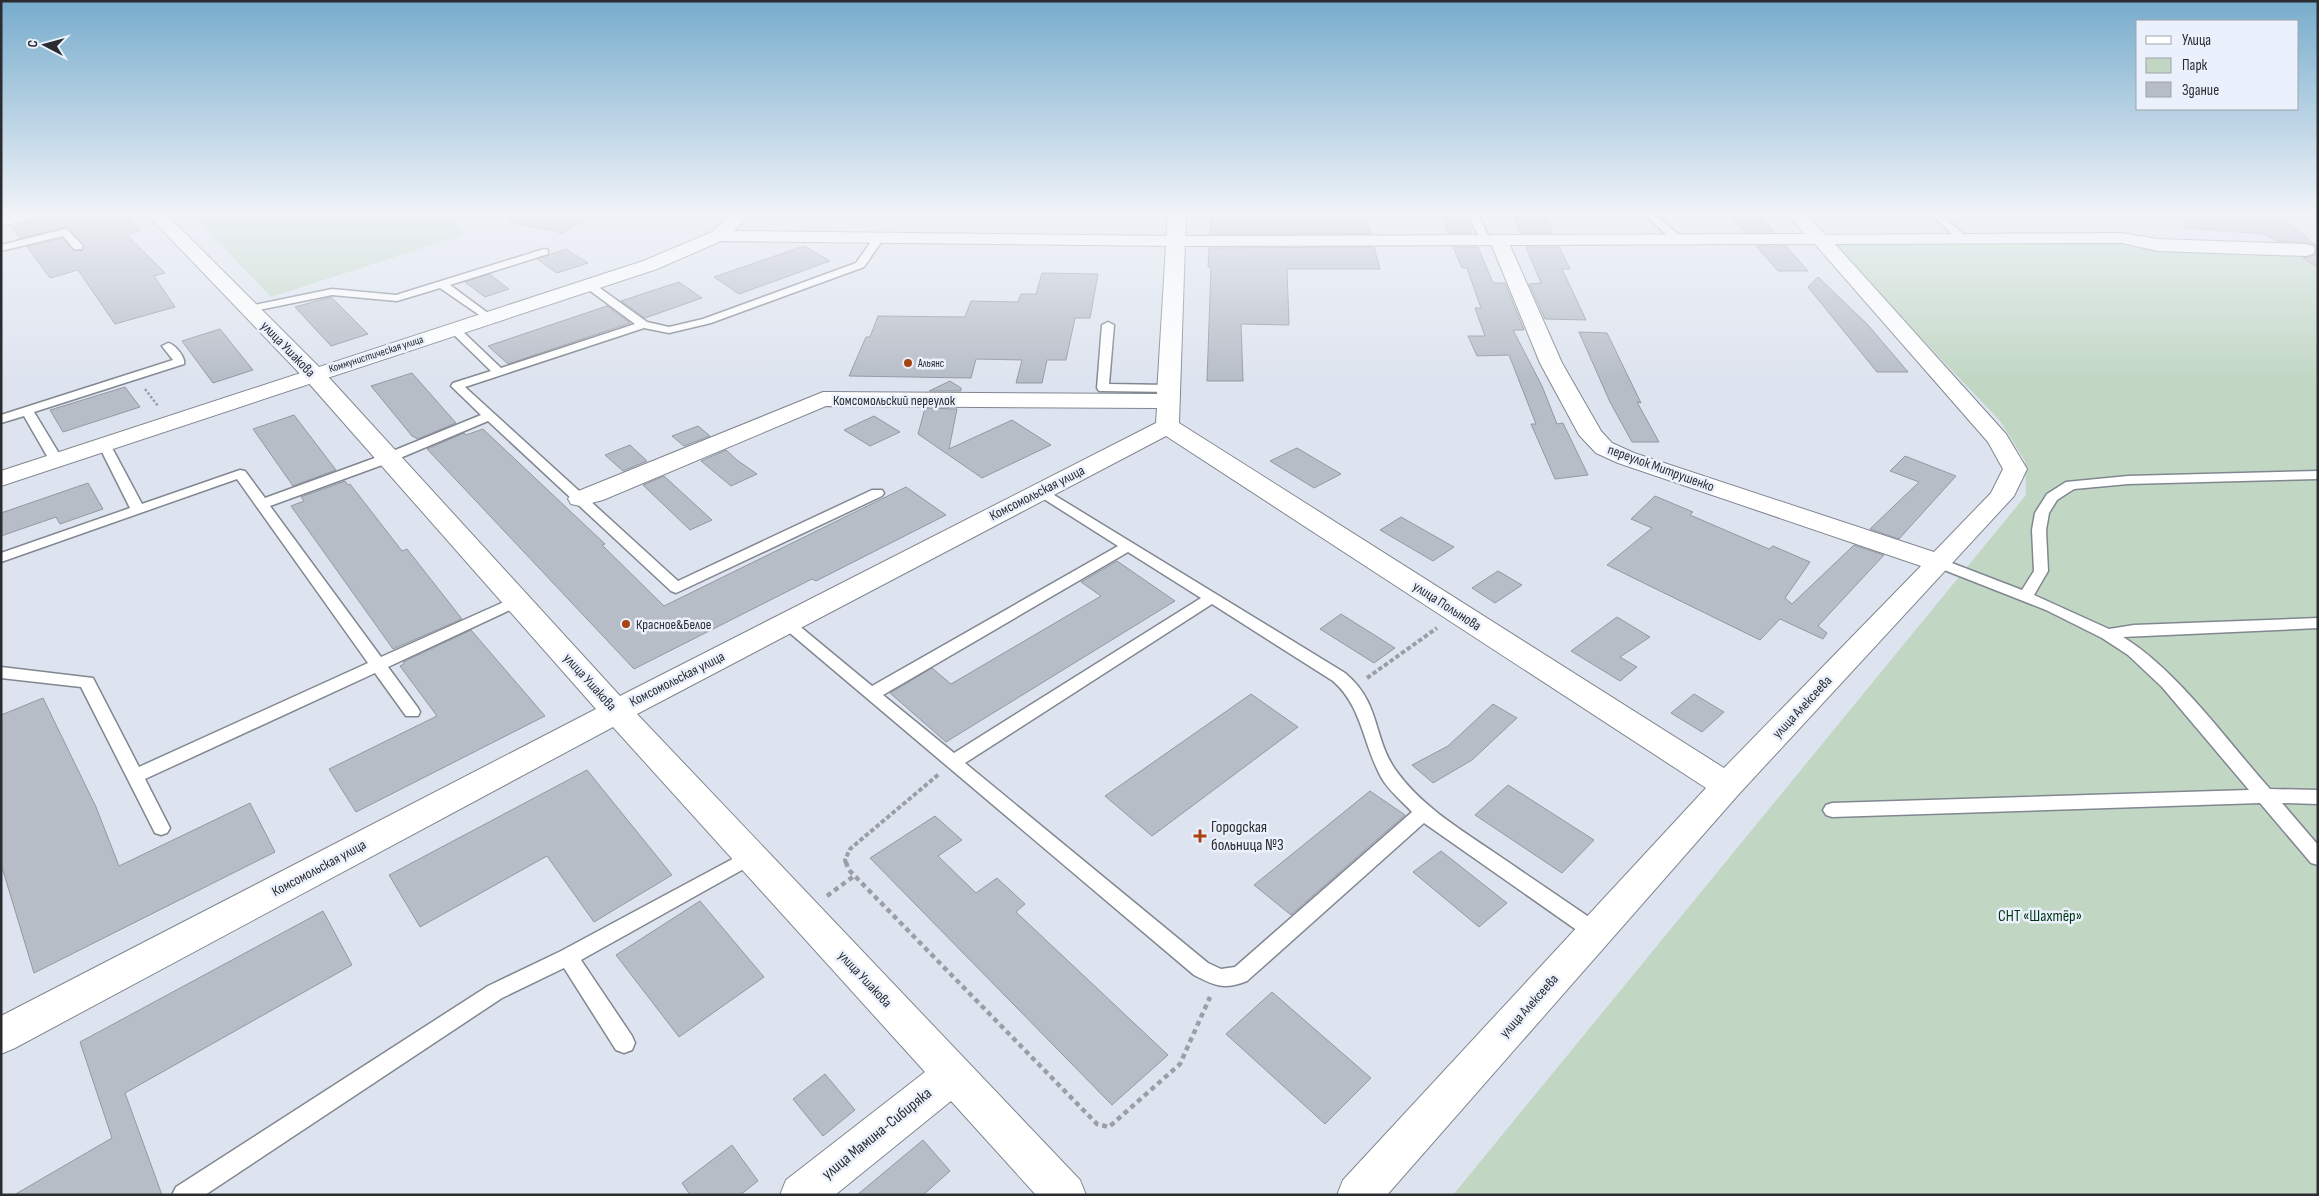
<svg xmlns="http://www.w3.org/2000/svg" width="2319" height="1196" viewBox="0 0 2319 1196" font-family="'Sofia Sans Condensed',sans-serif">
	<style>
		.green { fill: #c1d7c4 }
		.building { fill: #b7bdc7; stroke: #9398a2 }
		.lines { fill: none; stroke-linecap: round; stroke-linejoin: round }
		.lane-casing { stroke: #818790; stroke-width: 3 }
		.street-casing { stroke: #818790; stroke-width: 2 }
		.secondary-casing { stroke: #818790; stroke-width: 2 }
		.path-far2 { stroke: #9a9fa7; stroke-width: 2.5; stroke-dasharray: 2.5 2; stroke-linecap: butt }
		.path-far1 { stroke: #9a9fa7; stroke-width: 4; stroke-dasharray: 4.5 2.5; stroke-linecap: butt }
		.path { stroke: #9a9fa7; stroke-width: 4.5; stroke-dasharray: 5 4; stroke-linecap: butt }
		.lane { fill: #fff; fill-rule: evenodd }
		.street { fill: #fff; fill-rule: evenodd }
		.secondary { fill: #fff; fill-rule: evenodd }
		.poi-dot { fill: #a74310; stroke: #ebf1fc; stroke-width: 2 }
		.labels { text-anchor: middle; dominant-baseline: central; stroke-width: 5; stroke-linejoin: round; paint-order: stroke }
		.far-street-label { font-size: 11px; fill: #2a2c30; stroke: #ebf1fc }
		.far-poi-label { font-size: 11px; fill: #2a2c30; stroke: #ebf1fc; text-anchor: start }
		.street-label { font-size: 14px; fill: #2a2c30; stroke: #ebf1fc }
		.poi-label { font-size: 14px; fill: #2a2c30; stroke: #ebf1fc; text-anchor: start }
		.near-poi-label { font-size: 16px; fill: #2a2c30; stroke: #ebf1fc; text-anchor: start }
		.near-park-label { font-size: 16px; fill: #003814; stroke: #ebf1fc }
		.near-street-label { font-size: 16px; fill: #2a2c30; stroke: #ebf1fc }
	</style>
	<rect width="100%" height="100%" fill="#dee4ef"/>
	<path class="green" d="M190 213H452L463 235 271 297Z
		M2115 239 2160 246 2318 251V1195H1453L2026 495 2025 461 2000 421 1831 243Z"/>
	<path class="building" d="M70 213H124L140 231 127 235 165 273 154 276 175 307 115 324 78 270 50 278 27 247 62 238 73 250 82 251 83 244 66 227 20 238 12 227Z
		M511 213H598L562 233 510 222Z
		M1211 213 1365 215 1371 234H1210Z
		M1728 213H1757L1774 232H1745Z
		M2185 213H2276L2318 247V267L2303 258 2315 255 2317 249 2314 244 2276 241 2264 234 2185 228Z
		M1512 214H1544L1553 233H1520Z
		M1441 215H1464L1472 233H1448Z
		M804 246 830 261 739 294 714 277Z
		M1756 246H1786L1808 271H1778Z
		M1374 247 1380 269H1287L1289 325 1241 324 1243 381H1207L1211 267H1208L1209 248Z
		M1453 247H1478L1493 283H1505L1524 330H1513L1542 386 1557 424 1563 423 1588 475 1555 479 1531 424H1536L1509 355 1477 356 1468 336H1485L1475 308H1481L1467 268H1462Z
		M1526 247H1559L1570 269H1562L1586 320 1545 319 1529 284 1541 283Z
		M566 249 588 263 557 273 537 259Z
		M1042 273 1098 274 1090 318H1075L1066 360H1047L1042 383H1016L1022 360 976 359 971 378 849 376 866 337H870L878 316 965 317 971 301 1018 302 1021 294H1036Z
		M489 274 509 289 485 297 465 282Z
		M1818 277 1868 325 1908 372H1877L1808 287Z
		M679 282 702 298 645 318 621 301Z
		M331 297 368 334 331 346 295 307Z
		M607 306 630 323 508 364 488 346Z
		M220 329 253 370 213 383 182 341Z
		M1579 332 1607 333 1641 403 1637 402 1659 442H1632L1610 402Z
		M412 373 456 423 418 439 412 436 371 386Z
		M950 381 961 388V391H929Z
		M125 387 140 407 63 432 50 410Z
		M925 408 957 409 949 449 1012 420 1051 445 982 478 918 434Z
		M294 415 336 470 293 486 253 429Z
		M874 416 900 432 870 446 844 430Z
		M698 426 710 436 684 446 672 436Z
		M483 429 605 544 602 545 664 606 906 487 946 515 816 581 812 579 634 669 427 449 464 433 466 435Z
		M630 445 647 461 623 471 605 455Z
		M1297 448 1341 474 1314 488 1270 461Z
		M726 450 737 460 757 474 731 486 701 461Z
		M1905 456 1956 476 1899 539 1870 529 1919 482 1890 471Z
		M664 476 712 520 690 530 643 485Z
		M345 481 348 485 350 484 402 551 407 549 462 619 393 649 291 506 304 501 301 497Z
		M88 483 103 509 60 524 56 517 1 536V513Z
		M1655 496 1693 512 1690 515 1769 549 1773 546 1810 562 1785 598 1792 604 1854 545 1884 555 1818 626 1827 633 1823 639 1780 619 1760 640 1607 565 1652 528 1631 519Z
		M1401 517 1454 547 1433 561 1380 530Z
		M1117 561 1175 601 946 742 890 693 932 668 951 684 1101 596 1081 582Z
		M1498 571 1522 585 1495 603 1472 588Z
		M1341 614 1395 648 1374 663 1320 629Z
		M1617 617 1650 637 1620 657 1637 667 1620 681 1571 651Z
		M471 630 545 716 356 812 329 769 437 716 400 666 404 664 403 662Z
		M1251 694 1298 727 1152 836 1105 796Z
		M1694 694 1724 712 1702 732 1671 713Z
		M43 698 96 807 119 866 250 803 275 852 34 973 1 864V715Z
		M1493 704 1517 718 1472 760 1433 783 1412 765 1448 746Z
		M587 770 672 875 594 922 547 856 420 927 389 875Z
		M1508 785 1594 840 1562 873 1475 815Z
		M1370 791 1405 815 1291 915 1254 885Z
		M935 816 962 840 938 856 976 893 997 878 1025 904 1016 912 1168 1055 1112 1105 870 858Z
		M1441 851 1507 903 1479 927 1413 872Z
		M700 901 764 977 679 1037 616 955Z
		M323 911 352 965 125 1093 162 1195H14L112 1138 80 1042Z
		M1272 992 1371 1078 1325 1124 1226 1034Z
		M825 1074 855 1110 823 1136 793 1099Z
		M923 1140 950 1171 923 1195H857Z
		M732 1145 758 1181 740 1195H690L682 1183Z"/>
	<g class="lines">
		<g class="lane-casing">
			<path id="lane" d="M1467 213H1477L1491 241 1490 243H1482Z
				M1643 213H1654L1682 238V242H1674Z
				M1930 213H1940L1968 238V242H1960Z
				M65 229 68 230 82 245V249H74L63 236 1 251V245Z
				M879 235 884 238 864 267 711 323 669 333 644 328 465 387 678 581 872 490H882L884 493 882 496 676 593 671 591 488 421 393 461 270 506 381 657 513 598H523L526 601 523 604 388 667 418 708 420 712 418 716H406L375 673 145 779 170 828 167 833 161 835 155 833 81 687 1 678V667L93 678 139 767 368 663 237 479 1 562V553L130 508 98 444 99 441 104 440 110 444 142 504 240 470 245 471 265 498 383 455 481 415 451 386 453 383 491 371 450 331V327H458L501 368 635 324 585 287V283H593L647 322 669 327 703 319 856 263 875 236Z
				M544 249 548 250V254L450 285 492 316 494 318 488 321 440 288 397 301 332 295 249 312 244 309 249 306 332 289 396 295Z
				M1108 322 1114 325 1109 384 1169 385 1175 389 1173 392 1099 391 1097 388 1102 325Z
				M168 343C175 344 186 358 184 364L34 412 63 460 61 463H51L24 416 1 423V415L173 360 162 346Z
				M2318 471V479L2128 484 2074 489 2057 500 2049 513 2046 530 2048 571 2034 595 2109 629 2134 625 2318 618V628L2123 637C2177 670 2227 741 2270 789L2318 790V804L2282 803 2318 845V865L2311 863 2260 803 1832 817 1826 815 1823 810 1826 805 1832 803 2249 790 2162 687 2128 655 2102 638 2046 610 1934 566 1932 563 1939 558 1944 560 2022 590 2034 571 2032 530 2035 513 2047 494 2066 482 2128 476Z
				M1041 487 1345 673C1382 704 1372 738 1397 772 1422 806 1458 828 1492 851 1529 876 1565 901 1602 926L1605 932 1602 938 1595 940 1588 938 1424 823 1247 981C1224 990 1215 986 1194 975L778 623 786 618 791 619 872 686 1118 546 1036 494 1034 491ZM1128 552 1201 598 954 753 883 695ZM1212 604 1333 681C1362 706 1363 744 1381 777 1388 790 1402 801 1412 812L1235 967 1221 969 1208 963 965 763Z
				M751 849 758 851 760 856 758 861 581 960 632 1036 635 1043 632 1050 624 1053 616 1050 564 968 502 998 205 1195H172L176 1187 488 986 561 951Z"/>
		</g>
		<g class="street-casing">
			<path id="street" d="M14 213H46L43 217 1 226V216Z
				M146 213H165L322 370 620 696 1156 423 1157 408 826 406 603 500 580 506 571 504 568 499 571 494 823 392 1157 394 1168 213H1186L1179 423 1724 768 1921 566 1618 463 1596 453 1579 435 1540 363 1490 241 1493 237H1505L1508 241 1562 363 1601 431 1612 443 1634 453 1934 552 1991 493 2003 469 1988 442 1814 243 1811 239 1814 235 2122 233 2158 239 2306 244 2313 246 2315 250 2313 254 2306 256 2158 251 2122 243 1835 244 2006 434 2027 469 2014 496 1738 795 1387 1195H1337L1343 1180 1706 788 1166 436 637 714 1080 1180 1086 1195H1036L951 1101 835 1195H780L786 1180 925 1072 613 727 15 1048 1 1054V1016L596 709 306 380Z"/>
		</g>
		<g class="secondary-casing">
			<path id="secondary" d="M732 213H751L734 231 1177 236 1805 234 1786 213H1805L1829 239 1826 243 1820 244 1177 246 721 241 657 269 1 486V471L643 261 712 232Z"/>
		</g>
		<path class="path-far2" d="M145 389 158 406"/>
		<path class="path-far1" d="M1367 678 1437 628
			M846 863 845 860 850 849 939 774"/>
		<path class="path" d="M846 862 848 869 1097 1124 1109 1127 1180 1064 1210 997
			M827 896 854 876"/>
		<use href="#lane" class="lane"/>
		<use href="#street" class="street"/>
		<use href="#secondary" class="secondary"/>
	</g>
	<linearGradient id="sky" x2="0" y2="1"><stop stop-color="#77accc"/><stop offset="0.56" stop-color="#f0f3f8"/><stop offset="1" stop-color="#f0f3f8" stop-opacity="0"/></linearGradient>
	<rect width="2319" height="380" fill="url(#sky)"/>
	<g class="poi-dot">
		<circle cx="908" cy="363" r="5"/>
		<circle cx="626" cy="624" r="5"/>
		<path d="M1197.5 828.5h5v5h5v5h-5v5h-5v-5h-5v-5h5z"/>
	</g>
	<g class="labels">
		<g class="far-street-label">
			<text transform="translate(376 354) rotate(-18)">Коммунистическая улица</text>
		</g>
		<g class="far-poi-label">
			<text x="918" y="363">Альянс</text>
		</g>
		<g class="street-label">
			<text transform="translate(288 349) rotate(46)">улица Ушакова</text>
			<text x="894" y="400">Комсомольский переулок</text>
			<text transform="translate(1661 468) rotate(20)">переулок Митрушенко</text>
			<text transform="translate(1037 493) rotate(-27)">Комсомольская улица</text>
			<text transform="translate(1447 606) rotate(33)">улица Полынова</text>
			<text transform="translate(677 679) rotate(-27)">Комсомольская улица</text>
			<text transform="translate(590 682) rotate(48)">улица Ушакова</text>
			<text transform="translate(1802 707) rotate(-47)">улица Алексеева</text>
			<text transform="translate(319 868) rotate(-28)">Комсомольская улица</text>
			<text transform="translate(865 979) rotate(47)">улица Ушакова</text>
			<text transform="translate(1529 1006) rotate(-48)">улица Алексеева</text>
		</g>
		<g class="poi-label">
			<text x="636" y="624">Красное&amp;Белое</text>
		</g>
		<g class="near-poi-label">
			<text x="1211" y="827">Городская<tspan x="1211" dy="18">больница №3</tspan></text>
		</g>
		<g class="near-park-label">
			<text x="2040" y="916">СНТ «Шахтёр»</text>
		</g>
		<g class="near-street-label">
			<text transform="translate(877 1134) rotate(-39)">улица Мамина-Сибиряка</text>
		</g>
	</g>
	<rect width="2319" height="1196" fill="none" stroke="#2a2c30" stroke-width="5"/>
	<rect x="2136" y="20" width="162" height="90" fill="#ebf1fc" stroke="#9ea2aa"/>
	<rect x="2146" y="36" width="25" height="8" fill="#ffffff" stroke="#9ea2aa"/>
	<text x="2182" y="45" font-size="15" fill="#2a2c30">Улица</text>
	<rect x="2146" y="58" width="25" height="15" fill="#c1d7c4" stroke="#9ea2aa"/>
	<text x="2182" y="70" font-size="15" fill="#2a2c30">Парк</text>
	<rect x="2146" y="82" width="25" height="15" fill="#b7bdc7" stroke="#9ea2aa"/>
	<text x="2182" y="95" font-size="15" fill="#2a2c30">Здание</text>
	<g transform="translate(45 45) rotate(276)" stroke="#ebf1fc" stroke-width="4" paint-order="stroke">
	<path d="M0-4L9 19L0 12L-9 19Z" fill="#2a2c30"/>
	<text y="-8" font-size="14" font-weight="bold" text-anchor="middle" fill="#2a2c30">С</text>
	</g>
</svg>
